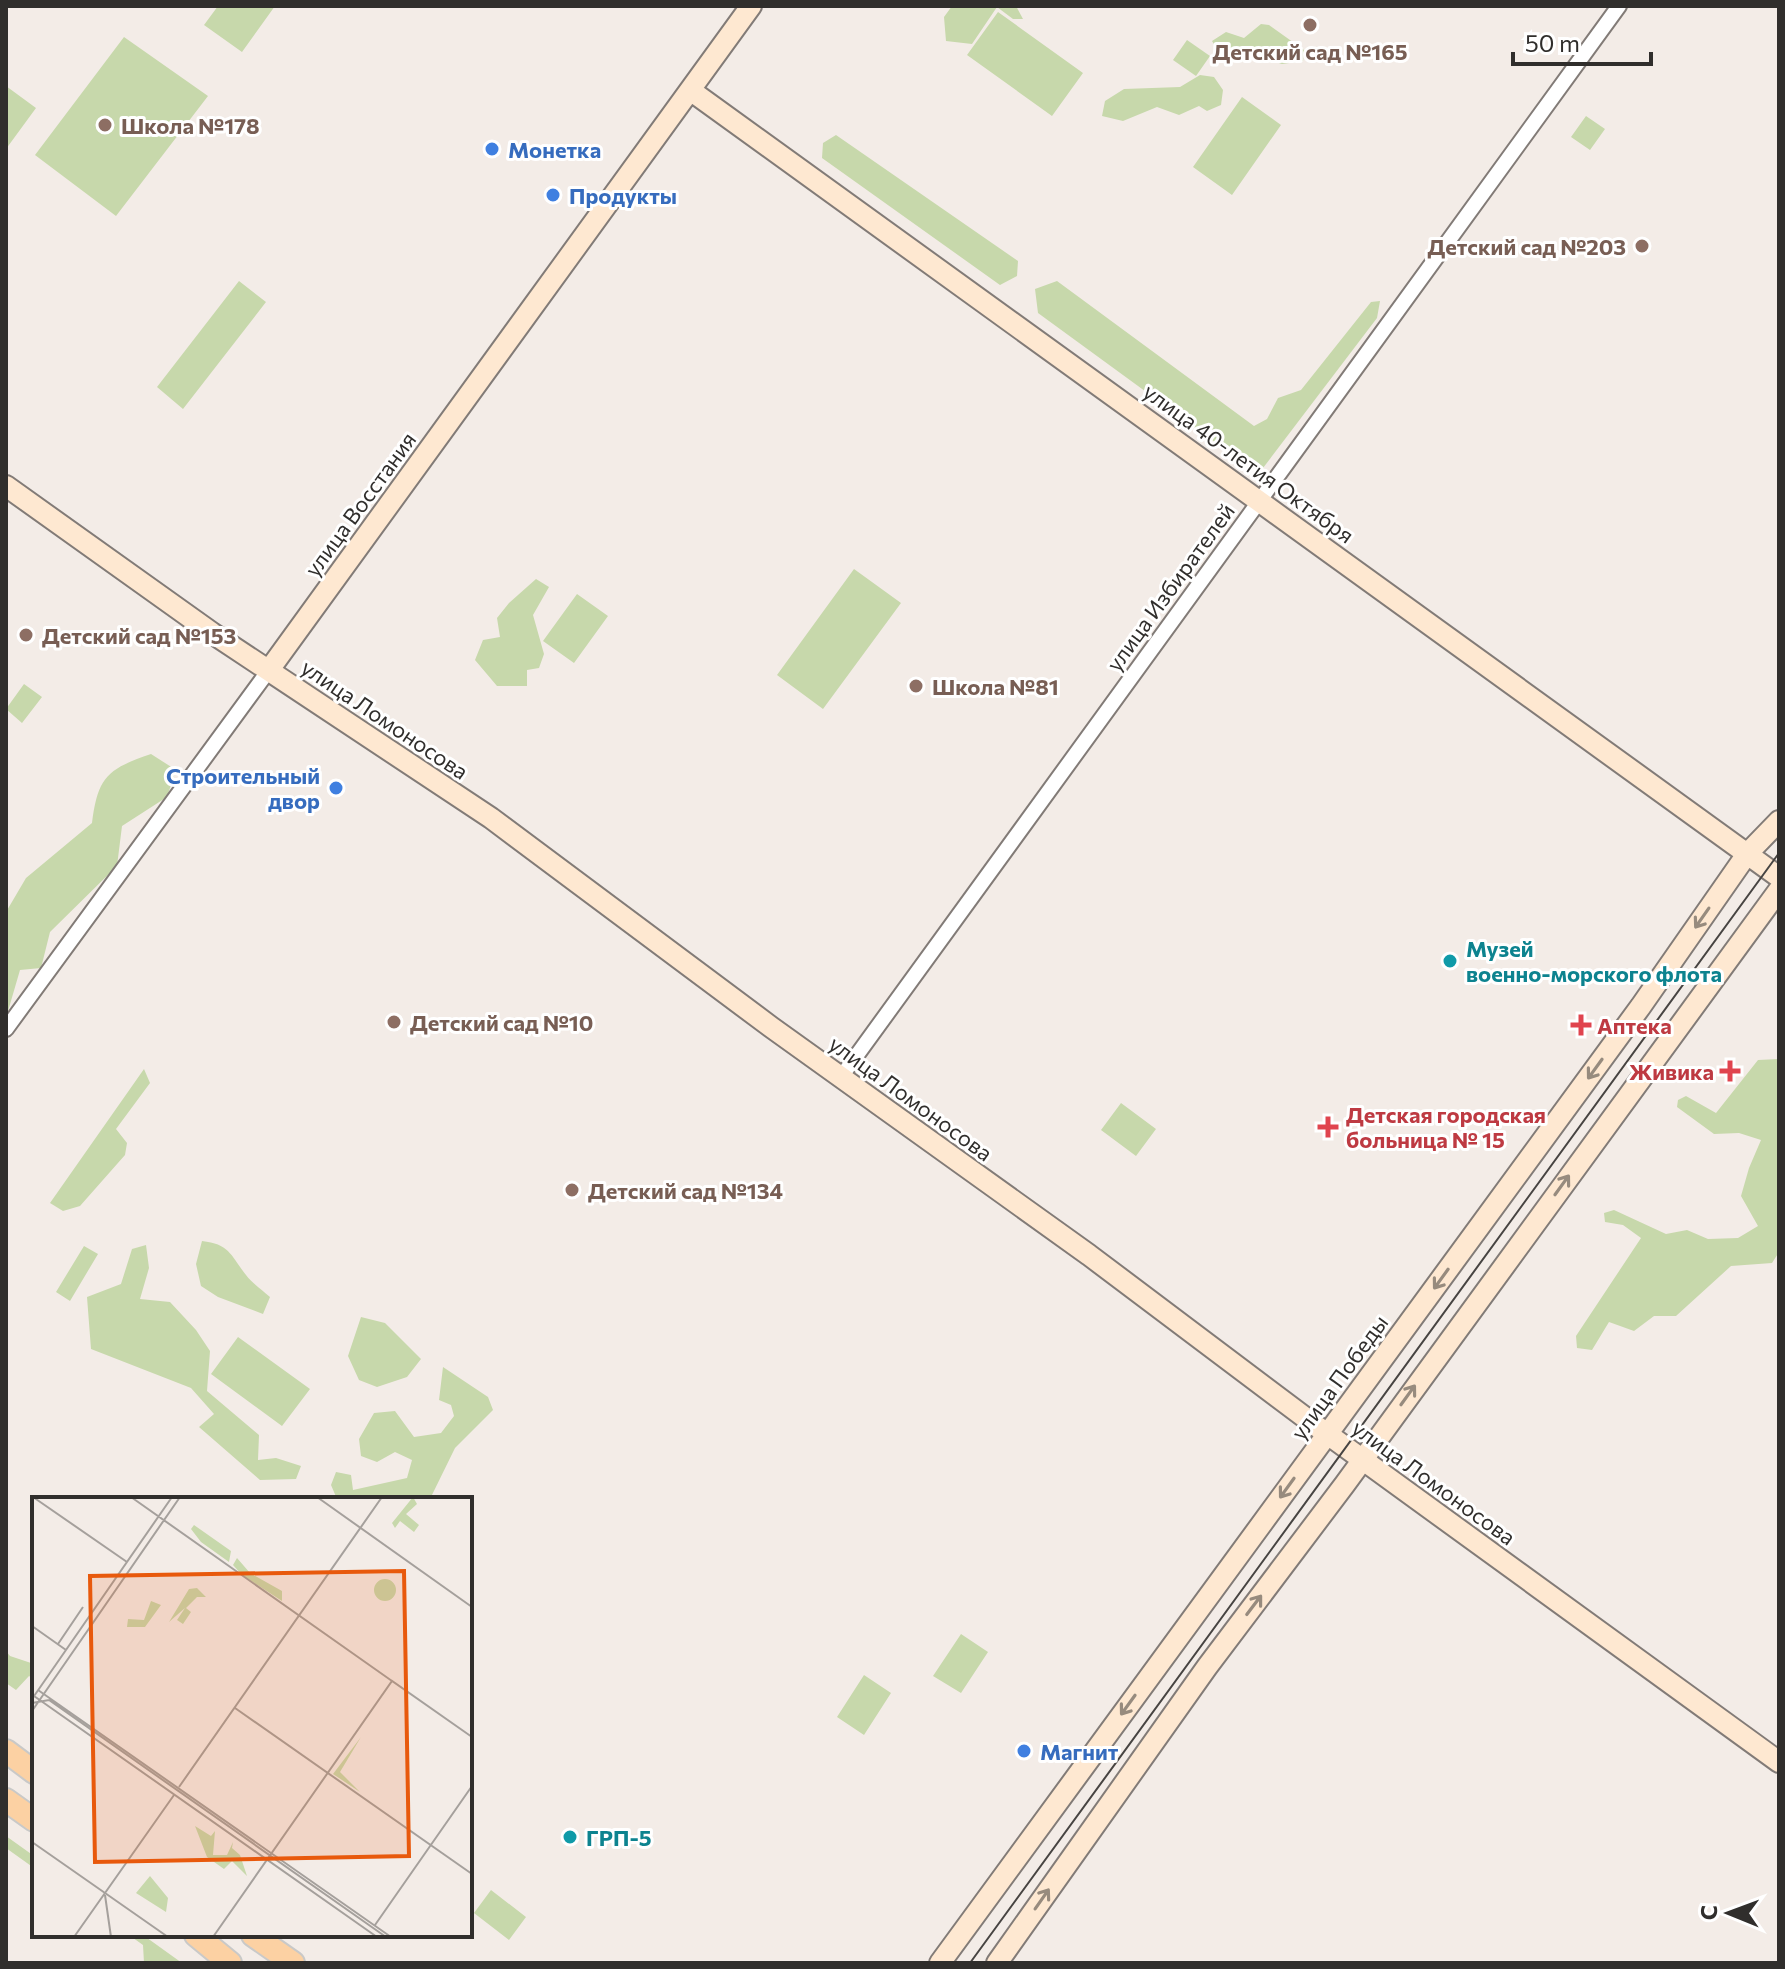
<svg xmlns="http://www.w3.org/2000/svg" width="1785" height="1969" viewBox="0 0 1785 1969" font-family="Commissioner,sans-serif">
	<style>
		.green { fill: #c7d8ab }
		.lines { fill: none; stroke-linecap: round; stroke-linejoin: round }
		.street-casing { stroke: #827b77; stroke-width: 18 }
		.secondary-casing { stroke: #827b77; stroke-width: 24 }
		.primary-casing { stroke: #c9c9c8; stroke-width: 26 }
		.street { stroke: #fff; stroke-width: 14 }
		.secondary { stroke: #fee8d1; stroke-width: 20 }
		.primary { stroke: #fcd1a3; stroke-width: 22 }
		.tram { stroke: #474442; stroke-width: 2 }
		.oneway { stroke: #978b7e }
		.education-dot { fill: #8d6e63; stroke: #fff; stroke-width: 3 }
		.shop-dot { fill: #3f7fe0; stroke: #fff; stroke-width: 3 }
		.culture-dot { fill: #0f9aa8; stroke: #fff; stroke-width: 3 }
		.health-dot { fill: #e0444e; stroke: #fff; stroke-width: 3 }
		.labels { text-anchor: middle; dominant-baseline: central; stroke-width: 6; stroke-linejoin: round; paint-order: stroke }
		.education-label { font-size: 22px; font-weight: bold; fill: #785e54; stroke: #fff; text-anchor: start }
		.shop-label { font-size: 22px; font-weight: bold; fill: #366cbe; stroke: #fff; text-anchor: start }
		.street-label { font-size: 22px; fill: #302e2c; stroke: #fff }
		.culture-label { font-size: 22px; font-weight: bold; fill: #0d838f; stroke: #fff; text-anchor: start }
		.health-label { font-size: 22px; font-weight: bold; fill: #be3a42; stroke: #fff; text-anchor: start }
		.inset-road { fill: none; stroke: #a5a09c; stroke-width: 2 }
		.view { fill: #e8590c; fill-opacity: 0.15; stroke: #e8590c; stroke-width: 4 }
		.inset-edge { fill: none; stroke: #302e2c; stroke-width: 4 }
	</style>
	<rect width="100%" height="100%" fill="#f3ece7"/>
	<path class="green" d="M218 6H275L242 52 204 25Z
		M952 6H1016L1023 19H1013L997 7 972 44 946 41 944 17Z
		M998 12 1083 73 1052 116 967 55Z
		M1261 24 1269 25 1304 50 1303 61 1282 64 1256 56 1241 62 1223 59 1212 41 1226 32 1244 38Z
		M124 37 208 96 116 216 35 155Z
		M1187 40 1210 56 1196 76 1173 60Z
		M1200 75 1214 77 1223 90 1221 105 1207 111 1199 106 1179 115 1157 107 1123 121 1102 116 1105 101 1124 89 1180 87Z
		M6 86 36 108 6 149Z
		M1242 97 1281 125 1232 195 1193 167Z
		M1586 116 1605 129 1590 150 1571 137Z
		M836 135 1018 261 1017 276 1000 285 822 158 823 143Z
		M239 281 266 302 183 409 157 387Z
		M1057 281 1254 426 1267 419 1278 398 1301 390 1371 302 1380 301 1377 318 1263 468 1249 467 1038 313 1035 289Z
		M854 569 901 603 823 709 777 675Z
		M536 579 549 587 533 615 544 654 539 668 527 670V686H497L475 660 483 640 500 637 497 618 509 603Z
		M577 594 608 616 574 663 543 641Z
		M24 684 42 697 22 723 6 709Z
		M151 754 176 770 167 797 122 826 117 866 50 932 41 968 20 970 6 1018V912L26 878 92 823C98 777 107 769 151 754Z
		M1779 1059V1252L1772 1263 1731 1266 1676 1316H1654L1634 1331 1609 1322 1592 1350 1577 1348 1576 1336 1641 1238 1623 1225 1605 1222 1604 1213 1614 1210 1666 1234 1687 1230 1708 1239 1738 1238 1758 1226 1741 1196 1749 1168 1761 1140 1739 1133 1714 1134 1677 1107 1678 1100 1686 1096 1716 1113 1758 1060Z
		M144 1069 150 1083 116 1129 127 1143 125 1155 80 1206 63 1211 50 1203Z
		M1121 1103 1156 1129 1136 1156 1101 1130Z
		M202 1241C230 1244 231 1256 246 1275 252 1283 262 1290 270 1297L263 1314 218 1297 201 1286 196 1264Z
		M146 1245 149 1268 140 1299 170 1302 196 1330 210 1351 207 1391 259 1435 258 1460 276 1458 301 1466 296 1479 260 1480 199 1427 214 1414 191 1388 91 1349 87 1297 121 1284 132 1249Z
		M84 1246 98 1254 70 1301 56 1292Z
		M361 1317 385 1323 421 1359 407 1377 377 1387 359 1380 348 1356Z
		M238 1337 310 1389 282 1426 211 1374Z
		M443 1367 488 1397 493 1410 455 1448 430 1499H337L331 1485 336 1472 351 1475 353 1490 407 1478 412 1460 395 1452 377 1462 361 1456 359 1439 374 1413 395 1411 414 1437 441 1433 454 1416 451 1405 439 1400Z
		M961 1634 988 1652 961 1693 933 1676Z
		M6 1651 10 1656 34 1664V1679L29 1676 16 1690 6 1683Z
		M864 1675 891 1693 864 1735 837 1717Z
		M6 1836 34 1856V1868L6 1848Z
		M491 1890 526 1917 509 1940 474 1913Z
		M129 1935H143L182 1963H144L143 1945Z"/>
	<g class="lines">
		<g class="street-casing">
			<path id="street" d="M6 1029 269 670
				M841 1077 1619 6"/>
		</g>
		<g class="secondary-casing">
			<path id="secondary" d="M690 90 1779 877
				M6 486 212 633 491 818 771 1027 1089 1255 1315 1425 1779 1762
				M269 670 751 6
				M940 1963 1641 1006 1747 854 1779 821
				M997 1963 1207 1667 1345 1484 1779 890"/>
		</g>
		<g class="primary-casing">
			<path id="primary" d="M6 1751 34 1772
				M6 1800 34 1820
				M196 1935 230 1963
				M253 1935 293 1963"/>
		</g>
		<use href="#street" class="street"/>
		<use href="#secondary" class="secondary"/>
		<use href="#primary" class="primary"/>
		<path class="tram" d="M970 1963 1779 853"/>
	</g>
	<defs><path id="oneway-shaft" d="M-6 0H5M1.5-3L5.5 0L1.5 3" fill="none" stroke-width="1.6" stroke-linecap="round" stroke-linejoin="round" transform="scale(2)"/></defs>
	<g class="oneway">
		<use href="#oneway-shaft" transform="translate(1702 918) rotate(125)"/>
		<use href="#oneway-shaft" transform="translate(1595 1069) rotate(126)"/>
		<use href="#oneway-shaft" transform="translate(1562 1185) rotate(-54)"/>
		<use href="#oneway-shaft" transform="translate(1441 1279) rotate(126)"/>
		<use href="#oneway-shaft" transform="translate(1408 1395) rotate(-54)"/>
		<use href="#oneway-shaft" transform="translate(1287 1488) rotate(126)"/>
		<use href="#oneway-shaft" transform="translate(1254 1605) rotate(-53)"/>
		<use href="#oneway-shaft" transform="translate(1128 1705) rotate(126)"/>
		<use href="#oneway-shaft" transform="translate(1042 1899) rotate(-55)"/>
	</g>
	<g class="education-dot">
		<circle cx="1310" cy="25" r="8"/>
		<circle cx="105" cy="125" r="8"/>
		<circle cx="1642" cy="246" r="8"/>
		<circle cx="26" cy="635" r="8"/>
		<circle cx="916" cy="686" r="8"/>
		<circle cx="394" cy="1022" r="8"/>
		<circle cx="572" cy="1190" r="8"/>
	</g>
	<g class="shop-dot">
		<circle cx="492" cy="149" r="8"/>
		<circle cx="553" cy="195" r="8"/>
		<circle cx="336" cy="788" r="8"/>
		<circle cx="1024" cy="1751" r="8"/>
	</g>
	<g class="culture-dot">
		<circle cx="1450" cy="961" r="8"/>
		<circle cx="570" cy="1837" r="8"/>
	</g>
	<g class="health-dot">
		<path d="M1577 1013h8v8h8v8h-8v8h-8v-8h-8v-8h8z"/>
		<path d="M1726 1059h8v8h8v8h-8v8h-8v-8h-8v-8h8z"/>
		<path d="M1324 1115h8v8h8v8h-8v8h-8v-8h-8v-8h8z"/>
	</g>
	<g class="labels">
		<g class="education-label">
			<text x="1310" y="51" text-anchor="middle">Детский сад №165</text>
			<text x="121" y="125">Школа №178</text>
			<text x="1626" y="246" text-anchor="end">Детский сад №203</text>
			<text x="42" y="635">Детский сад №153</text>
			<text x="932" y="686">Школа №81</text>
			<text x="410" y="1022">Детский сад №10</text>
			<text x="588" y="1190">Детский сад №134</text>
		</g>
		<g class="shop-label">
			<text x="508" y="149">Монетка</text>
			<text x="569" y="195">Продукты</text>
			<text x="320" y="775" text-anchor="end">Строительный<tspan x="320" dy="25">двор</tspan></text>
			<text x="1040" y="1751">Магнит</text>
		</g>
		<g class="street-label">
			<text transform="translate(1249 463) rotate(36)">улица 40-летия Октября</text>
			<text transform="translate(360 504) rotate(-54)">улица Восстания</text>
			<text transform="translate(1170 587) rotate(-54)">улица Избирателей</text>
			<text transform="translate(385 719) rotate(34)">улица Ломоносова</text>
			<text transform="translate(911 1098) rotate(36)">улица Ломоносова</text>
			<text transform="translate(1339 1377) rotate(-54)">улица Победы</text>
			<text transform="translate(1434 1482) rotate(36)">улица Ломоносова</text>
		</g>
		<g class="culture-label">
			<text x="1466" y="948">Музей<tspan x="1466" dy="25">военно-морского флота</tspan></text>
			<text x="586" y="1837">ГРП-5</text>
		</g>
		<g class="health-label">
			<text x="1597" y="1025">Аптека</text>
			<text x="1714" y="1071" text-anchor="end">Живика</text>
			<text x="1346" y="1114">Детская городская<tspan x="1346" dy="25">больница № 15</tspan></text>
		</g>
	</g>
	<g transform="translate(32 1497)">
		<rect width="440" height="440" fill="#f3ece7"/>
		<path d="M381 0 385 7 374 17 387 28 382 35 368 24 363 31 360 26ZM162 28 199 54 197 65 169 45 159 32ZM205 61 218 76 250 94V104L210 78 201 68ZM342 93a11 11 0 1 1 22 0a11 11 0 1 1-22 0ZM165 91 174 100H165L154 111 159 115 151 127 145 123 153 111 137 125 157 92ZM119 104 129 108 113 130H95L96 122 112 123ZM329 240 308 275 328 295 301 277ZM163 329 179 339 183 334 181 358H195L201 345 200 351 208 358 215 379 200 364 192 372 175 360ZM118 379 136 401 134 415 104 396Z" fill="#c7d8ab"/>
		<path class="inset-road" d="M1 0 95 65M99 0 360 184M285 0 440 110M0 129 34 153M26 147 51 110M6 193 359 440M2 199 345 440M0 202 140 0M0 206 17 203 354 440M203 211 440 377M0 214 148 0M147 290 350 0M0 345 136 440M73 398 79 440M343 428 440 289M42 440 142 298M181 440 360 184 440 240"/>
		<path class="view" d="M372 74 377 359 63 365 58 79Z"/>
		<rect width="440" height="440" class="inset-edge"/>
	</g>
	<rect width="1785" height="1969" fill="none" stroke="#302e2c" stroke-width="16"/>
	<g transform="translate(1729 1913) rotate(271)" stroke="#ffffff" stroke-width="6" paint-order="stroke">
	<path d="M0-6L14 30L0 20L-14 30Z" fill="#302e2c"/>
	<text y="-12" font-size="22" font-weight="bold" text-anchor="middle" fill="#302e2c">С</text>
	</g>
	<path d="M1513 52v12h138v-12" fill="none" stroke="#302e2c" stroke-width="4"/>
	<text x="1525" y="52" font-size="24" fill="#302e2c" stroke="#ffffff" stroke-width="6" paint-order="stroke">50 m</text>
</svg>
